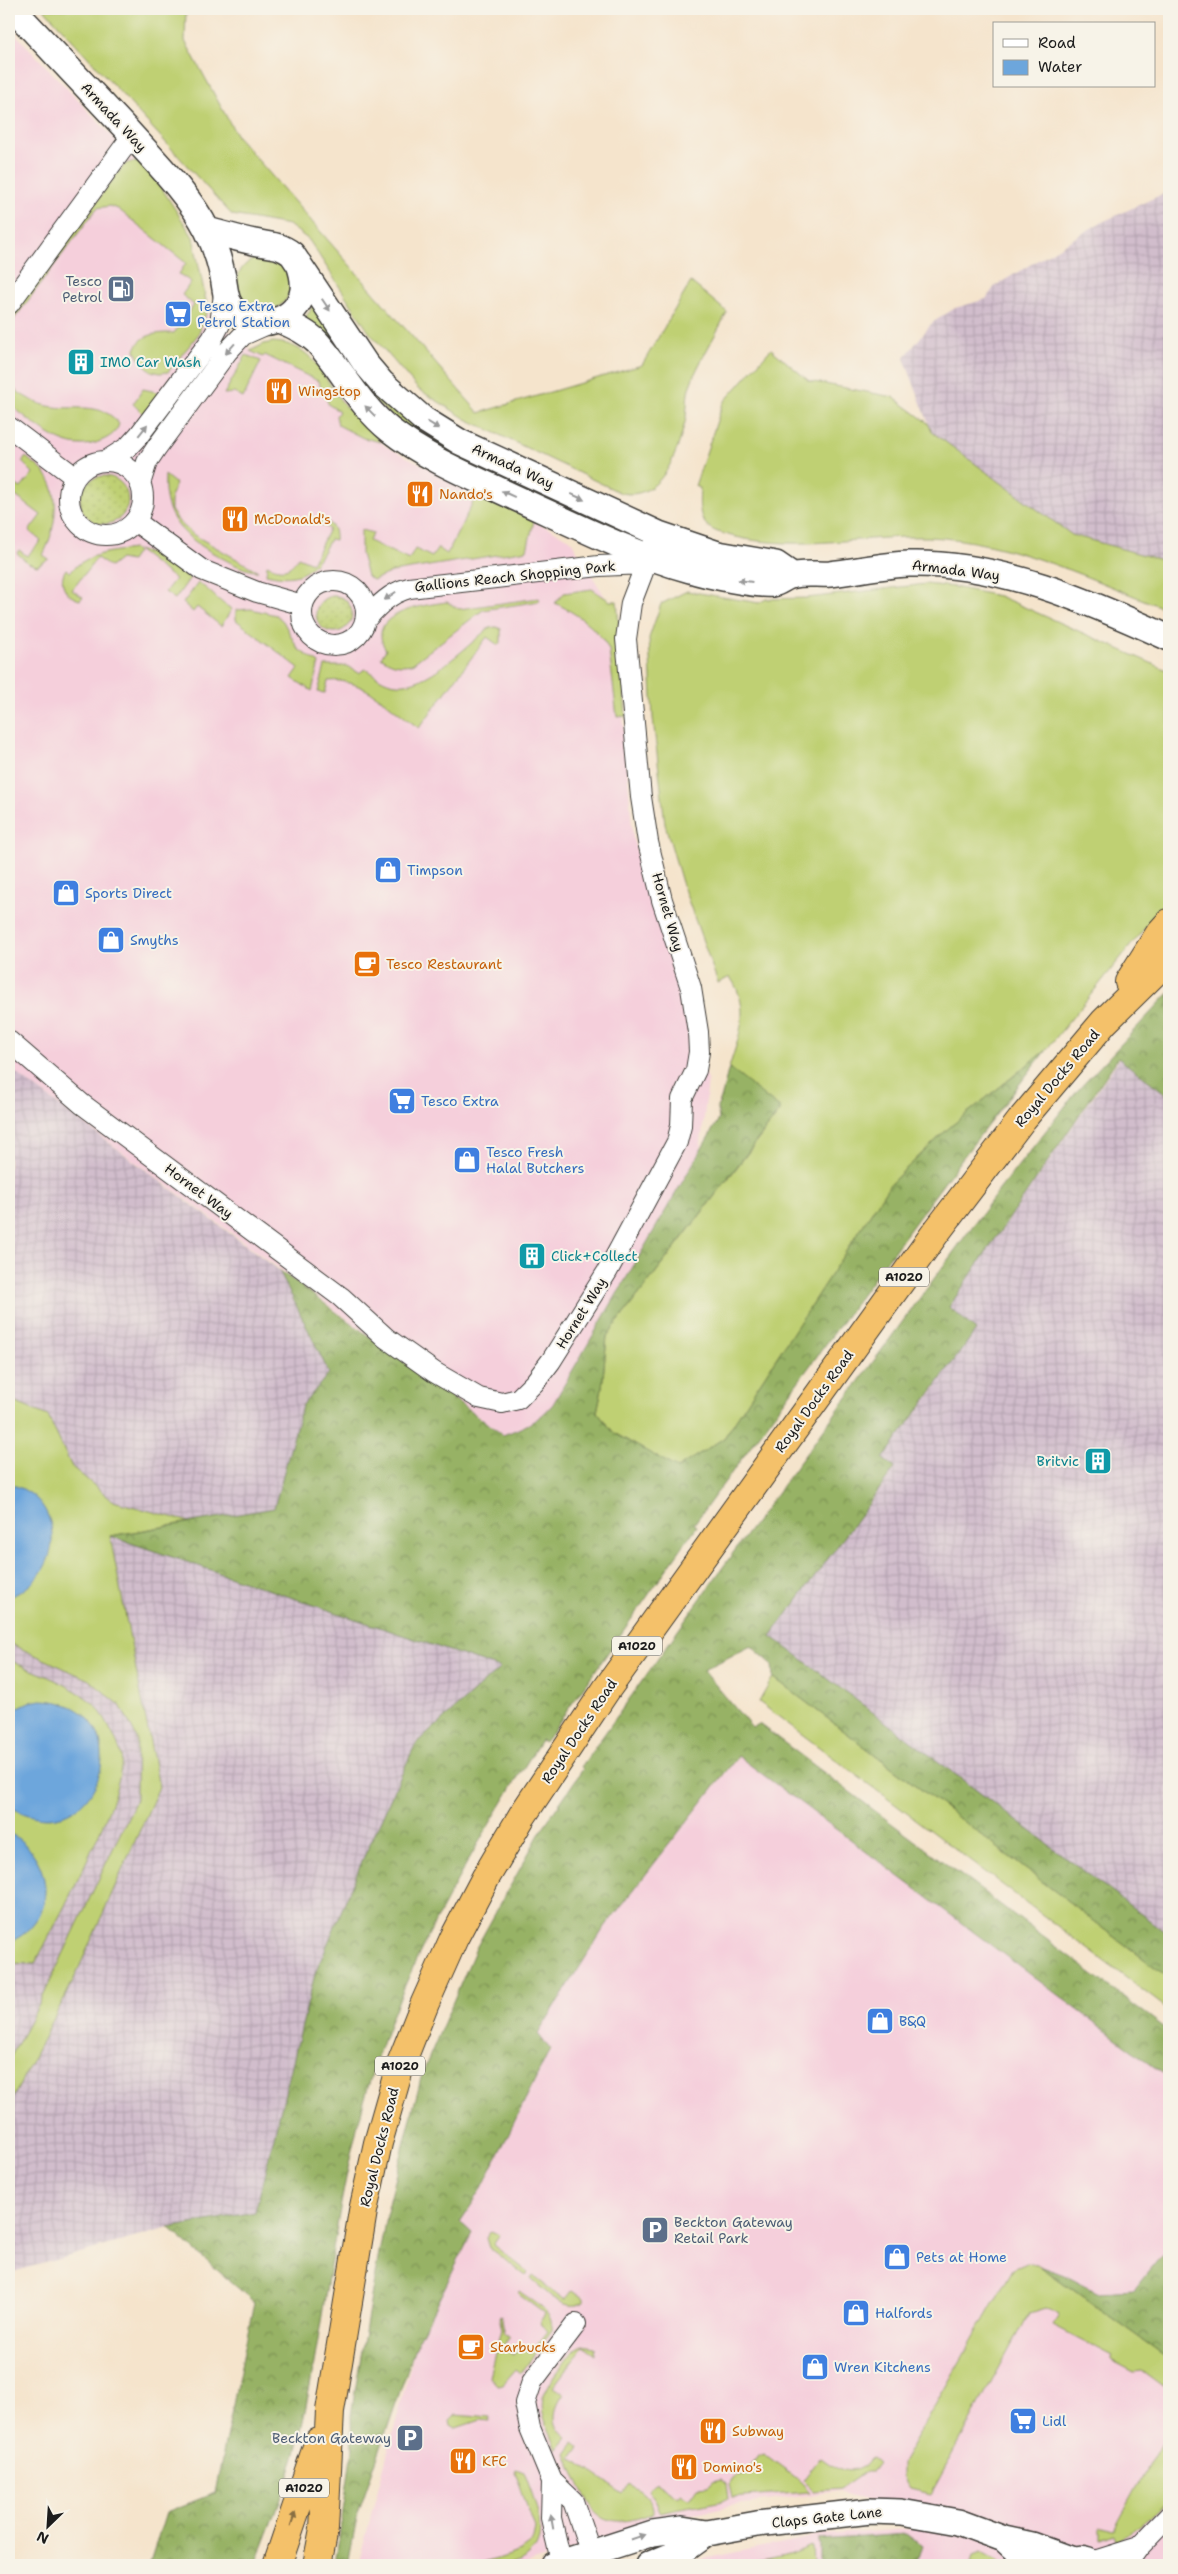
<svg xmlns="http://www.w3.org/2000/svg" width="1178" height="2574" viewBox="0 0 1178 2574" font-family="'Shantell Sans',sans-serif">
	<style>
		.built { fill: #f5cfdb }
		.industrial { fill: url(#industrial-grid) }
		.grass { fill: #bfd073; stroke: #6e7648 }
		.forest { fill: url(#forest-crowns); stroke: #5a6740 }
		.garden { fill: url(#garden-dots); stroke: #6e7648 }
		.water { fill: #6da6dc; stroke: #44617c }
		.lines { fill: none; stroke-linecap: round; stroke-linejoin: round }
		.minor-casing { stroke: #3d3a36; stroke-width: 22 }
		.tertiary-casing { stroke: #3d3a36; stroke-width: 28 }
		.trunk-casing { stroke: #3d3a36; stroke-width: 30 }
		.minor { stroke: #fff; stroke-width: 20 }
		.tertiary { stroke: #fff; stroke-width: 25 }
		.trunk { stroke: #f4c16a; stroke-width: 28 }
		.oneway { fill: #999 }
		.oneway2 { fill: #886e43 }
		.labels { text-anchor: middle; dominant-baseline: central; stroke-width: 4; stroke-linejoin: round; paint-order: stroke }
		.shield { fill: #f7f3e8; stroke: #5e5c59; stroke-width: 1 }
		.shield-label { font-size: 12px; font-weight: bold; fill: #1c1c1c }
		.street-label { font-size: 14px; fill: #1c1c1c; stroke: #f7f3e8 }
		.service-label { font-size: 14px; fill: #4e5e75; stroke: #f7f3e8; text-anchor: end }
		.shop-label { font-size: 14px; fill: #366cbe; stroke: #f7f3e8; text-anchor: start }
		.culture-label { font-size: 14px; fill: #0d838f; stroke: #f7f3e8; text-anchor: start }
		.food-label { font-size: 14px; fill: #c56008; stroke: #f7f3e8; text-anchor: start }
	</style>
	<defs>
		<pattern id="industrial-grid" width="8" height="8" patternUnits="userSpaceOnUse" patternTransform="scale(1.25)"><rect width="8" height="8" fill="#d1bdcc"/><path d="M0 4h8M4 0v8" fill="none" stroke="#b3a2af"/></pattern>
		<pattern id="forest-crowns" width="20" height="18" patternUnits="userSpaceOnUse" patternTransform="scale(1.25)"><rect width="20" height="18" fill="#97b265"/><path d="M2 6a3 3 0 1 1 6 0M12 15a3 3 0 1 1 6 0" fill="none" stroke="#7a9052"/></pattern>
		<pattern id="garden-dots" width="8" height="8" patternUnits="userSpaceOnUse" patternTransform="scale(1.25)"><rect width="8" height="8" fill="#bfd073"/><path d="M2 2h.1M6 6h.1" fill="none" stroke="#a4b263" stroke-width="1.8" stroke-linecap="round"/></pattern>
	</defs>
	<rect width="100%" height="100%" fill="#f7f3e8"/>
	<filter id="ink" filterUnits="userSpaceOnUse"><feTurbulence type="fractalNoise" baseFrequency=".02" numOctaves="2"/><feDisplacementMap in="SourceGraphic" scale="10" xChannelSelector="R" yChannelSelector="G"/><feConvolveMatrix kernelMatrix="1 2 1 2 8 2 1 2 1" color-interpolation-filters="sRGB"/></filter>
	<filter id="wash" filterUnits="userSpaceOnUse"><feTurbulence type="fractalNoise" baseFrequency=".0096" numOctaves="4" result="noise"/><feDisplacementMap in="SourceGraphic" scale="20" xChannelSelector="R" yChannelSelector="G"/><feGaussianBlur stdDeviation="1.12" result="paint"/><feColorMatrix in="noise" values="0 0 0 0 0 0 0 0 0 0 0 0 0 0 0 0 0 1.4 0 .05"/><feComposite in="paint" operator="in"/></filter>
	<g filter="url(#wash)">
		<rect width="100%" height="100%" fill="#f5e4cc"/>
		<path class="built" d="M9 27 139 165 196 253 208 314 250 349 264 344 280 342 297 347 385 446 570 539 611 607 615 616 633 839 708 1081 700 1152 553 1404 543 1416 528 1425 504 1435 9 1068Z
			M739 1756 1169 2078V2246L1135 2290 1097 2292 1065 2275 1042 2267 1169 2359V2549L1159 2565H671L824 2535 923 2528 840 2491 729 2506 652 2523 525 2565H358L416 2345 472 2234 460 2222 481 2192 550 2049 538 2034 604 1928Z"/>
		<path class="industrial" d="M1169 191V562L1072 535 932 432 904 358 932 323 955 308 986 299 995 286 1098 224Z
			M1119 1059 1169 1096V1935L771 1636 895 1469 883 1459 936 1387 949 1307Z
			M9 1068 279 1270 648 1557 315 1974 255 2212 169 2228 9 2273Z"/>
		<path class="grass" d="M44 9H186L185 41 237 136 479 413 642 365 691 282 727 312C716 335 697 365 689 388 686 400 688 414 684 426 676 457 660 501 621 493L466 419 418 389 369 332 309 240 289 225 232 215Z
			M131 162H142L159 184 193 237 206 301V314L198 335 168 372 160 373 151 371 139 359 135 350C141 333 158 333 174 333L194 305 182 295 191 282 179 274 186 263 118 209 110 206 97 208 9 326V319L116 175 125 164Z
			M237 284a27 27 0 1 1 54 0a27 27 0 1 1-54 0Z
			M314 305 372 386 589 512 586 518C523 489 455 465 400 423 363 394 334 355 303 321Z
			M273 342C314 344 320 374 343 403 354 417 370 428 381 442L363 438 338 425 336 416 339 411 329 405 318 381 265 355 263 357 250 351 264 344Z
			M771 349 809 381 893 397 928 423 932 432 1072 535 1169 562V610C1091 580 1013 540 928 537 858 535 787 555 718 532 697 525 699 505 700 488L695 486 723 403Z
			M246 355 261 361 243 398 234 393 224 394Z
			M9 385C22 396 37 405 54 407 76 410 104 402 119 424 117 432 110 437 103 440 67 458 36 424 9 404Z
			M143 389 157 392 158 396 143 414 133 404Z
			M26 457C33 463 42 468 47 476 62 498 54 534 43 555L49 559 37 566 28 563 17 553 19 550 27 556 41 541 29 531 41 515 9 491V481L21 488 33 473 22 462Z
			M165 475 176 484 171 495V510L179 522 194 535 258 571C245 571 233 564 222 558 185 538 162 520 165 475Z
			M478 492 534 521 527 550 392 572 373 580 367 576 361 554V530L373 533 369 541 409 560 415 549 432 557 438 548 447 554Z
			M320 519C331 522 336 528 335 540L330 539C315 569 303 583 266 574L267 565C282 572 290 571 298 557L312 563 329 529 316 522Z
			M134 549 137 552 131 561 120 559 110 567 97 558 72 590 83 597 80 600C66 597 57 582 66 569L70 572C88 553 109 552 134 549Z
			M137 550 153 554 190 578 175 599 165 592 175 579Z
			M198 583C211 590 218 602 232 609L221 626 197 607 193 612 183 603Z
			M926 584 954 587 999 596 1169 671V898L1046 1050 950 1127 890 1184 724 1438 676 1469 614 1433 597 1412 602 1388 607 1336 781 1110 729 1068C739 1035 752 1009 730 977L718 983 683 886 665 824 653 718 649 638 661 604 687 591 759 603 766 599 807 598Z
			M592 589 610 601H617L626 716 617 717 609 650C599 629 576 613 555 603L564 593Z
			M539 598 540 601 483 610 412 664C398 666 392 665 381 657L386 650C363 613 424 605 447 602L459 609Z
			M251 609 276 615 283 621 298 649 319 663 312 691 292 678 299 668 236 620V610Z
			M496 627 501 629V641L498 645 487 637 419 728C392 709 363 677 328 681L325 693 318 692 325 666H347L359 673 365 669C375 675 384 683 396 684 425 689 468 645 489 628Z
			M9 1400 48 1416 72 1467 113 1501 190 1522 110 1536 159 1787 74 1979 9 2106V2060L41 2001 136 1800 137 1738 120 1705 89 1680 9 1643Z
			M9 1660C37 1673 73 1684 96 1706 102 1712 119 1745 121 1754 129 1789 54 1926 35 1964L9 1963Z
			M773 1677 1169 1978V2010L759 1702Z
			M491 2231 500 2235 493 2245 528 2272 525 2275 489 2248 486 2238Z
			M1027 2263 1037 2264 1169 2359V2391L1142 2371 1134 2372 1111 2360 1113 2356 1053 2325 1059 2315 1045 2308 1029 2313 931 2494 910 2489 902 2477V2463L1013 2269Z
			M533 2276 565 2300 573 2290 584 2298V2302C565 2314 546 2291 531 2279Z
			M519 2291C532 2301 554 2311 552 2330L521 2373 516 2369 503 2384 497 2385 490 2377 502 2329 499 2317 501 2316 505 2333 510 2337 502 2347 513 2355 521 2345 531 2353 548 2331 539 2323 545 2314 518 2294Z
			M584 2345 594 2347 595 2354 584 2346 553 2387 564 2394C553 2409 550 2426 567 2438L557 2450C540 2408 533 2404 562 2366 568 2358 573 2348 584 2345Z
			M456 2414 491 2417 490 2421 480 2420 456 2428 451 2425 450 2420Z
			M574 2443 579 2447 571 2458 623 2493 630 2484C640 2491 654 2499 653 2513 592 2538 589 2501 566 2454Z
			M1161 2443 1169 2450V2499C1153 2516 1137 2529 1116 2540L1114 2534 1101 2539V2526L1114 2530Z
			M763 2454 801 2482 810 2492 732 2498 729 2485 735 2476 744 2474 758 2456Z
			M821 2457C833 2465 845 2476 860 2468 866 2466 866 2461 872 2458L878 2463 872 2471H866L840 2489 814 2491 803 2480Z
			M516 2469 524 2472C536 2504 560 2558 505 2565 496 2566 487 2565 478 2565L521 2551 532 2543 535 2529 515 2472Z
			M721 2480 726 2484 728 2499 660 2512 656 2502 648 2490 656 2482 678 2497 680 2494 688 2499 691 2498 698 2488 709 2487 713 2482Z
			M812 2546 813 2565H716V2563C750 2564 781 2560 812 2546Z
			M982 2552 1005 2565H975L972 2561 974 2555Z"/>
		<path class="forest" d="M1169 993V1096L1118 1058 949 1307 976 1330 883 1459 895 1468 771 1636 1169 1935V1978L773 1677 772 1664 751 1646 703 1670 752 1728 759 1724 1169 2031V2078L738 1756 604 1928 538 2034 550 2049 480 2192 460 2222 472 2233 416 2345 358 2513 348 2565H335L352 2451 351 2415 372 2291 386 2216 422 2074 476 1948 542 1829 583 1769 581 1767 733 1553 999 1190 1078 1090Z
			M1046 1050 960 1161 694 1524 697 1526 545 1742 541 1740C478 1841 415 1944 377 2058 336 2182 327 2313 299 2440 291 2479 270 2526 256 2565H149L166 2512 215 2493 254 2302 169 2228 255 2212 315 1974 363 1859 415 1745 500 1668 110 1536 274 1508 302 1406 329 1373 279 1270 503 1435C524 1427 539 1421 553 1404L719 1119 717 1107C723 1099 725 1079 729 1068L781 1109 607 1336 602 1388 597 1412 614 1433 677 1468 724 1438 890 1184 950 1127Z
			M1169 2246V2359L1040 2266 1064 2275 1097 2292 1134 2290Z
			M906 2534 922 2546 916 2565H819V2540Z"/>
		<path class="garden" d="M80 500a24 24 0 1 1 48 0a24 24 0 1 1-48 0Z
			M316 614a18 18 0 1 1 36 0a18 18 0 1 1-36 0Z"/>
		<path class="water" d="M9 1484C67 1498 66 1576 9 1597Z
			M41 1700C147 1703 101 1862 9 1806V1712L29 1702Z
			M9 1833C54 1856 60 1922 9 1942Z"/>
	</g>
	<g filter="url(#ink)">
		<g class="lines">
			<g class="minor-casing">
				<path id="minor" d="M9 304 132 136
					M9 427 75 477
					M106 461 128 447 139 435 212 339 220 324 224 294
					M69 498a37 37 0 1 1 74 0a37 37 0 1 1-74 0Z
					M140 484 147 462 157 447 227 352 243 335 270 323
					M135 521 202 570 257 592 303 605
					M302 613a32 32 0 1 1 64 0a32 32 0 1 1-64 0Z
					M366 619C379 605 390 593 409 588L599 566 645 564
					M9 1041 82 1104 341 1297 386 1338 434 1372 479 1398 502 1403 518 1399 535 1382 551 1361 607 1272 677 1142 681 1126 682 1099 696 1070 699 1052 698 1032 691 988 662 900 648 842 641 797 626 639 631 603 654 543
					M576 2324 532 2382 525 2403 530 2428 552 2481 573 2501 595 2565
					M552 2481 551 2518 562 2565
					M1091 2562 1139 2547
					M1126 2565 1139 2547 1169 2516"/>
			</g>
			<g class="tertiary-casing">
				<path id="tertiary" d="M13 9C51 49 89 90 127 130 153 159 190 196 207 230 214 244 220 263 223 277 226 292 225 304 238 314 261 332 298 320 303 290 304 281 302 272 299 264
					M207 230C223 234 239 239 254 242 271 246 277 243 292 254L365 363 382 383 423 419 460 442 659 534 718 554 776 564 792 575
					M279 320C292 325 307 332 317 342 343 371 359 405 390 430 427 459 474 478 516 498 573 524 629 553 690 570 705 575 758 586 773 584 779 583 785 577 791 576 803 572 818 575 830 574 857 571 882 565 909 564 1000 562 1088 601 1169 638
					M1004 2539 1032 2565
					M554 2565 653 2533 682 2529 707 2533 757 2524 870 2511 901 2512 958 2522 1004 2539 1032 2545 1073 2560
					M648 2565 682 2551 707 2533
					M1061 2565C1072 2558 1085 2557 1095 2565"/>
			</g>
			<g class="trunk-casing">
				<path id="trunk" d="M1129 982 1160 933 1169 923
					M277 2565 319 2441
					M317 2565 324 2529 330 2411 363 2211 378 2143 400 2066 425 2003 454 1938 486 1877 522 1816 606 1690 934 1235 1023 1118 1104 1022 1169 958"/>
			</g>
			<use href="#minor" class="minor"/>
			<use href="#tertiary" class="tertiary"/>
			<use href="#trunk" class="trunk"/>
		</g>
		<defs><path id="oneway-solid" d="M-6-.8H1V-3.2L6.5 0L1 3.2V.8H-6Z" transform="scale(1.25)"/></defs>
		<g class="oneway">
			<use href="#oneway-solid" transform="translate(326 305) rotate(56)"/>
			<use href="#oneway-solid" transform="translate(230 349) rotate(131)"/>
			<use href="#oneway-solid" transform="translate(370 411) rotate(-134)"/>
			<use href="#oneway-solid" transform="translate(433 425) rotate(32)"/>
			<use href="#oneway-solid" transform="translate(143 430) rotate(-52)"/>
			<use href="#oneway-solid" transform="translate(508 494) rotate(-155)"/>
			<use href="#oneway-solid" transform="translate(578 497) rotate(25)"/>
			<use href="#oneway-solid" transform="translate(745 581) rotate(-173)"/>
			<use href="#oneway-solid" transform="translate(390 596) rotate(145)"/>
			<use href="#oneway-solid" transform="translate(552 2522) rotate(-100)"/>
			<use href="#oneway-solid" transform="translate(638 2537) rotate(-19)"/>
		</g>
		<use class="oneway2" href="#oneway-solid" transform="translate(293 2519) rotate(-71)"/>
	</g>
	<defs>
		<g id="fuel-square" transform="scale(1.4375)"><rect x="-9" y="-9" width="18" height="18" rx="4" fill="#5c6f8a" stroke="#f7f3e8"/><path d="M-5.5-6h7V0h2V4h1.3V-2.5L3-4.5l.8-.8L6-3V5H2.5V1h-1V6h-7ZM-4.2-4.7v3.2H.2V-4.7Z" fill="#fff"/></g>
		<g id="supermarket-square" transform="scale(1.4375)"><rect x="-9" y="-9" width="18" height="18" rx="4" fill="#3f7fe0" stroke="#f7f3e8"/><path d="M-6-5.5h2.5l.6 2H6L4.5 2H-2.5L-4.4-4H-6ZM-1.5 3.2a1.3 1.3 0 1 0 .1 0ZM3 3.2a1.3 1.3 0 1 0 .1 0Z" fill="#fff"/></g>
		<g id="building-square" transform="scale(1.4375)"><rect x="-9" y="-9" width="18" height="18" rx="4" fill="#0f9aa8" stroke="#f7f3e8"/><path d="M-4-6H4V6H1V3H-1V6H-4ZM-2.5-4.3h1.7v1.8h-1.7ZM.8-4.3h1.7v1.8H.8ZM-2.5-1h1.7V.8h-1.7ZM.8-1h1.7V.8H.8Z" fill="#fff"/></g>
		<g id="restaurant-square" transform="scale(1.4375)"><rect x="-9" y="-9" width="18" height="18" rx="4" fill="#e8710a" stroke="#f7f3e8"/><path d="M-5-6h1v4h1v-4h1v4h1v-4h1v5L-1.5 .5V6h-2V.5L-5-1ZM5-6V6H3V1.5H1.5Q1.5-4 5-6Z" fill="#fff"/></g>
		<g id="shop-square" transform="scale(1.4375)"><rect x="-9" y="-9" width="18" height="18" rx="4" fill="#3f7fe0" stroke="#f7f3e8"/><path d="M-5-2.5h2.3a2.7 3.5 0 0 1 5.4 0H5L5.5 6h-11ZM-1.5-2.5h3a1.5 2.3 0 0 0-3 0Z" fill="#fff"/></g>
		<g id="cafe-square" transform="scale(1.4375)"><rect x="-9" y="-9" width="18" height="18" rx="4" fill="#e8710a" stroke="#f7f3e8"/><path d="M-5.5-4.5H6V0H3Q3 3.5 0 3.5H-2.5Q-5.5 3.5-5.5 0ZM3-3.2v2h1.7v-2ZM-6 4.5H4V6H-6Z" fill="#fff"/></g>
		<g id="parking-square" transform="scale(1.4375)"><rect x="-9" y="-9" width="18" height="18" rx="4" fill="#5c6f8a" stroke="#f7f3e8"/><path d="M-3.5-5.5H1a3.5 3.5 0 0 1 0 7H-1V5.5H-3.5ZM-1-3.4V-.6H.8a1.4 1.4 0 0 0 0-2.8Z" fill="#fff"/></g>
	</defs>
	<g fill-rule="evenodd">
		<use href="#fuel-square" x="121" y="289"/>
		<use href="#supermarket-square" x="178" y="314"/>
		<use href="#building-square" x="81" y="362"/>
		<use href="#restaurant-square" x="279" y="391"/>
		<use href="#restaurant-square" x="420" y="494"/>
		<use href="#restaurant-square" x="235" y="519"/>
		<use href="#shop-square" x="388" y="870"/>
		<use href="#shop-square" x="66" y="893"/>
		<use href="#shop-square" x="111" y="940"/>
		<use href="#cafe-square" x="367" y="964"/>
		<use href="#supermarket-square" x="402" y="1101"/>
		<use href="#shop-square" x="467" y="1160"/>
		<use href="#building-square" x="532" y="1256"/>
		<use href="#building-square" x="1098" y="1461"/>
		<use href="#shop-square" x="880" y="2021"/>
		<use href="#parking-square" x="655" y="2230"/>
		<use href="#shop-square" x="897" y="2257"/>
		<use href="#shop-square" x="856" y="2313"/>
		<use href="#cafe-square" x="471" y="2347"/>
		<use href="#shop-square" x="815" y="2367"/>
		<use href="#supermarket-square" x="1023" y="2421"/>
		<use href="#restaurant-square" x="713" y="2431"/>
		<use href="#parking-square" x="410" y="2438"/>
		<use href="#restaurant-square" x="463" y="2461"/>
		<use href="#restaurant-square" x="684" y="2467"/>
	</g>
	<g class="labels">
		<g class="shield">
			<rect x="879" y="1267.5" width="50" height="19" rx="4"/>
			<rect x="612" y="1636.5" width="50" height="19" rx="4"/>
			<rect x="375" y="2056.5" width="50" height="19" rx="4"/>
			<rect x="279" y="2478.5" width="50" height="19" rx="4"/>
		</g>
		<g class="shield-label">
			<text x="904" y="1277">A1020</text>
			<text x="637" y="1646">A1020</text>
			<text x="400" y="2066">A1020</text>
			<text x="304" y="2488">A1020</text>
		</g>
		<g class="street-label">
			<text transform="translate(114 117) rotate(47)">Armada Way</text>
			<text transform="translate(513 466) rotate(25)">Armada Way</text>
			<text transform="translate(956 570) rotate(7)">Armada Way</text>
			<text transform="translate(515 576) rotate(-6)">Gallions Reach Shopping Park</text>
			<text transform="translate(668 912) rotate(74)">Hornet Way</text>
			<text transform="translate(1057 1078) rotate(-50)">Royal Docks Road</text>
			<text transform="translate(199 1191) rotate(37)">Hornet Way</text>
			<text transform="translate(581 1313) rotate(-58)">Hornet Way</text>
			<text transform="translate(814 1401) rotate(-54)">Royal Docks Road</text>
			<text transform="translate(579 1731) rotate(-56)">Royal Docks Road</text>
			<text transform="translate(379 2147) rotate(-76)">Royal Docks Road</text>
			<text transform="translate(827 2517) rotate(-6)">Claps Gate Lane</text>
		</g>
		<g class="service-label">
			<text x="102" y="281">Tesco<tspan x="102" dy="16">Petrol</tspan></text>
			<text x="674" y="2222" text-anchor="start">Beckton Gateway<tspan x="674" dy="16">Retail Park</tspan></text>
			<text x="391" y="2438">Beckton Gateway</text>
		</g>
		<g class="shop-label">
			<text x="197" y="306">Tesco Extra<tspan x="197" dy="16">Petrol Station</tspan></text>
			<text x="407" y="870">Timpson</text>
			<text x="85" y="893">Sports Direct</text>
			<text x="130" y="940">Smyths</text>
			<text x="421" y="1101">Tesco Extra</text>
			<text x="486" y="1152">Tesco Fresh<tspan x="486" dy="16">Halal Butchers</tspan></text>
			<text x="899" y="2021">B&amp;Q</text>
			<text x="916" y="2257">Pets at Home</text>
			<text x="875" y="2313">Halfords</text>
			<text x="834" y="2367">Wren Kitchens</text>
			<text x="1042" y="2421">Lidl</text>
		</g>
		<g class="culture-label">
			<text x="100" y="362">IMO Car Wash</text>
			<text x="551" y="1256">Click+Collect</text>
			<text x="1079" y="1461" text-anchor="end">Britvic</text>
		</g>
		<g class="food-label">
			<text x="298" y="391">Wingstop</text>
			<text x="439" y="494">Nando's</text>
			<text x="254" y="519">McDonald's</text>
			<text x="386" y="964">Tesco Restaurant</text>
			<text x="490" y="2347">Starbucks</text>
			<text x="732" y="2431">Subway</text>
			<text x="482" y="2461">KFC</text>
			<text x="703" y="2467">Domino's</text>
		</g>
	</g>
	<rect width="1178" height="2574" fill="none" stroke="#f7f3e8" stroke-width="30"/>
	<rect x="993" y="22" width="162" height="65" fill="#f7f3e8" stroke="#9f9d96"/>
	<rect x="1003" y="39" width="25" height="8" fill="#ffffff" stroke="#9f9d96"/>
	<text x="1038" y="48" font-size="15" fill="#1c1c1c">Road</text>
	<rect x="1003" y="60" width="25" height="15" fill="#6da6dc" stroke="#9f9d96"/>
	<text x="1038" y="72" font-size="15" fill="#1c1c1c">Water</text>
	<g transform="translate(48 2526) rotate(205)" stroke="#f7f3e8" stroke-width="4" paint-order="stroke">
	<path d="M0-4L9 19L0 12L-9 19Z" fill="#1c1c1c"/>
	<text y="-8" font-size="14" font-weight="bold" text-anchor="middle" fill="#1c1c1c">N</text>
	</g>
</svg>
